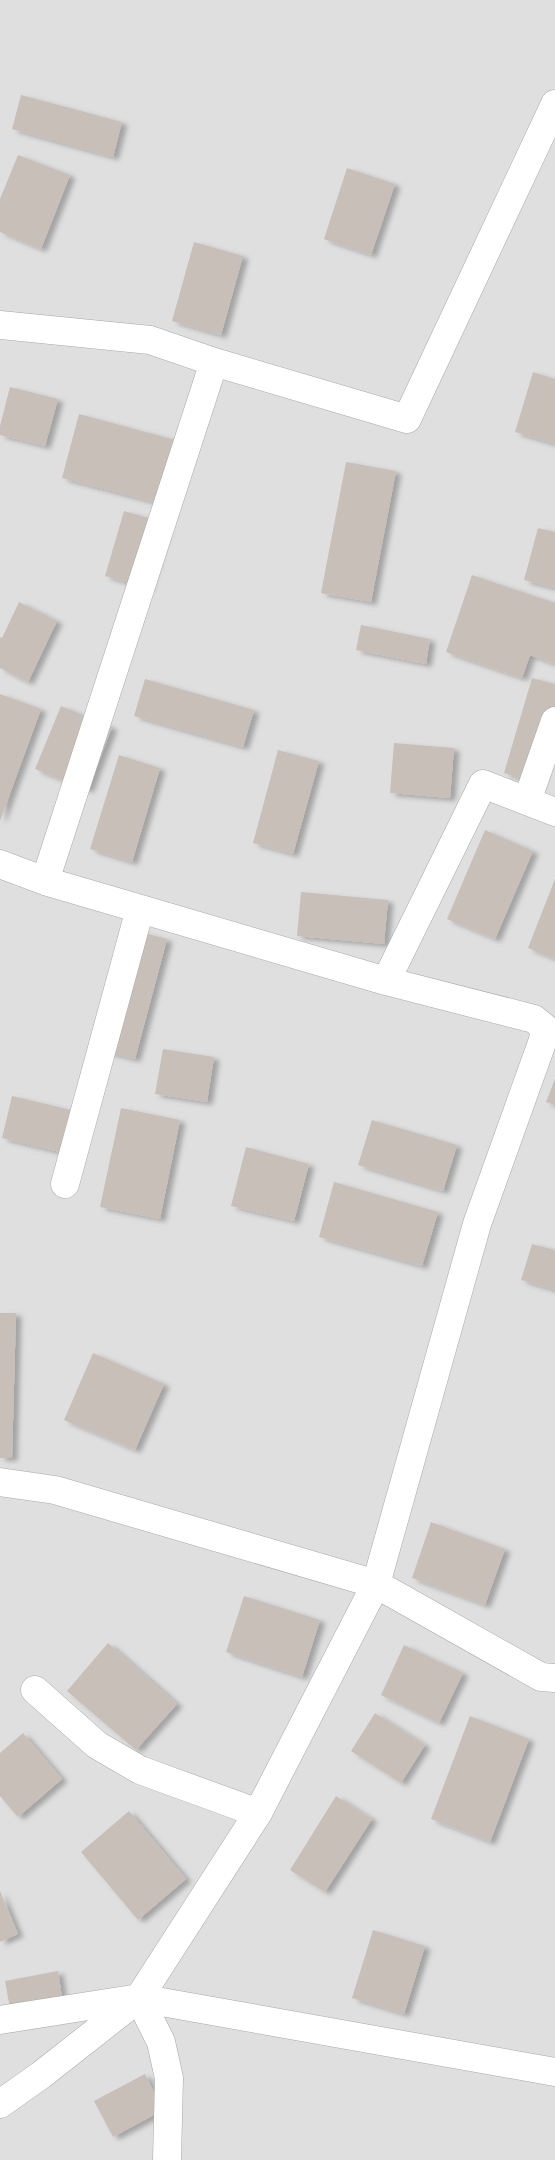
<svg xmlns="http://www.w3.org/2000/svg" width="555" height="2160" viewBox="0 0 555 2160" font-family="'Fira Sans Condensed',sans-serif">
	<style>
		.residential { fill: #e0dfdf }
		.building { fill: #c7bfb8; filter: url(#shadow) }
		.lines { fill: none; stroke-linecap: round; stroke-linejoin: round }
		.minor-casing { stroke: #a9a9a9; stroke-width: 29 }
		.minor { stroke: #fff; stroke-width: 28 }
	</style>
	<defs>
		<filter id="shadow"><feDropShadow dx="5.5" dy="3" stdDeviation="2.5" flood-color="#0004"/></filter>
	</defs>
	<rect width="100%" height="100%" fill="#f2efe9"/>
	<path class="residential" d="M0 0H555V2160H0Z"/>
	<path class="building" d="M21 95 122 122 113 157 12 129Z
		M18 155 70 175 41 249 0 232V199Z
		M347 168 395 184 371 255 324 239Z
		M194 242 243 256 221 335 172 321Z
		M533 372 555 379V444L515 432Z
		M10 387 58 399 45 446 0 435V426Z
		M79 414 179 441 162 504 62 478Z
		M346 462 396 471 371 602 321 593Z
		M124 511 166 523 147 588 105 576Z
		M538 528 555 532V588L524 580Z
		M472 575 555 603V664L530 655 522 678 446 652Z
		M19 602 57 621 28 682 0 668V637L2 638Z
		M361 625 430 639 426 664 356 650Z
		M532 678 555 684V728L539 784 504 773Z
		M145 679 254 710 243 747 134 716Z
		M0 694 41 709 0 821Z
		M61 706 112 727 88 790 35 769Z
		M394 743 454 748 450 798 390 793Z
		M278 750 319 761 293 854 253 843Z
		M119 755 160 768 132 862 90 849Z
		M485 830 533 851 495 939 447 919Z
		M555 879V959L528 948Z
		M301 892 388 900 384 944 297 936Z
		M136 931 167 939 135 1059 104 1051Z
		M163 1049 214 1057 207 1102 155 1094Z
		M555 1079V1105L546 1102Z
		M12 1096 71 1110 60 1152 2 1138Z
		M121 1108 180 1120 160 1219 100 1207Z
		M372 1120 457 1145 443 1191 358 1165Z
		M246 1147 309 1164 294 1221 231 1206Z
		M334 1182 438 1212 422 1266 319 1237Z
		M532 1244 555 1250V1290L521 1280Z
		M0 1313H16L12 1458H0Z
		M93 1353 164 1384 135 1450 64 1420Z
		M431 1522 505 1549 485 1605 412 1578Z
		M244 1596 320 1620 302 1677 226 1652Z
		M108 1643 177 1704 136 1750 67 1691Z
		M404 1645 463 1673 439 1723 381 1695Z
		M375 1713 425 1745 401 1783 351 1751Z
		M470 1716 529 1739 490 1842 431 1819Z
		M23 1733 62 1779 18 1817 0 1796V1753Z
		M336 1796 372 1819 325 1892 290 1870Z
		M129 1811 186 1879 138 1920 81 1852Z
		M0 1891 18 1934 0 1942Z
		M373 1930 425 1946 404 2014 352 1998Z
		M58 1971 63 2004 11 2014 5 1981Z
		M145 2074 163 2110 113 2137 94 2101Z"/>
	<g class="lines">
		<g class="minor-casing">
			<path id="minor" d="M0 325 150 340 214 362 407 419 555 104
				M527 801 555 721
				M0 864 45 881 386 981 534 1019 545 1028 543 1040 477 1224 376 1584 258 1813 139 1998 41 2075 0 2104
				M45 881 214 362
				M386 981 483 784 555 812
				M65 1184 140 909
				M0 1482 55 1490 376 1584 541 1677 555 1678
				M35 1690 97 1745 140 1770 258 1813
				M139 1998 161 2042 169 2078 167 2160
				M0 2020 139 1998 555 2072"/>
		</g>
		<use href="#minor" class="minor"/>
	</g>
</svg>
